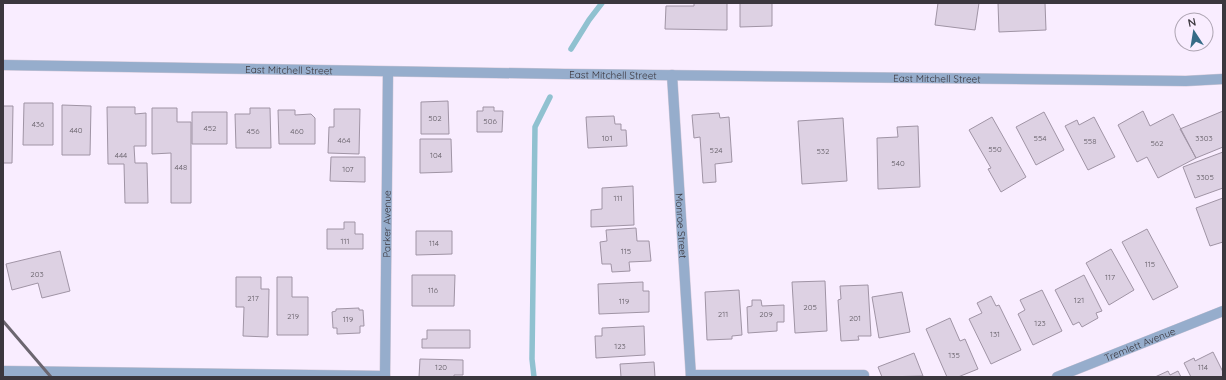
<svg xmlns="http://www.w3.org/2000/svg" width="1226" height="380" viewBox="0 0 1226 380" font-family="Quicksand,sans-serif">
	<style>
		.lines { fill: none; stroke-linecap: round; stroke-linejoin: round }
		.stream { stroke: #90c1d0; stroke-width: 5.5 }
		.building { fill: #ddd1e3; stroke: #a094a5 }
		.minor-casing { stroke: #d3c9d8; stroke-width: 11 }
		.minor { stroke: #96adcc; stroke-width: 10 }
		.rail { stroke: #6c6670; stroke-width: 3 }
		.labels { text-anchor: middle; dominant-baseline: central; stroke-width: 3; stroke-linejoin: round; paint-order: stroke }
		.number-label { font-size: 8px; fill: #645e67 }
		.street-label { font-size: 10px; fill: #3b373e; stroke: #f9edff }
	</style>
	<rect width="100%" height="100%" fill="#f9edff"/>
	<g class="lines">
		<path class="stream" d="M571 49 589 20 602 3
			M534 377 532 359 535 127 550 97"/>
	</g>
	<path class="building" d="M694 3H727V30L665 29 666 6H694Z
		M740 3H772V26L740 27Z
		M938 3H979L975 30 935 25Z
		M998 3H1045L1046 30 999 32Z
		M448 101 449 134H421V102Z
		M24 103H53V145H23Z
		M62 105 91 106 90 155H62Z
		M3 106H13L12 163H3Z
		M107 107H135V114L146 113V146H134L135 163H147L148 203H125L124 164H108Z
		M483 107H494V111H503L502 132H477V111H483Z
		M152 108H177V122H191V203H171V153L152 154Z
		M250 108H270L271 148H236L235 114H250Z
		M334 109H360L359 154 328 153 329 127H334Z
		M278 110H295V115L311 114 315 118V144H279Z
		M1143 111 1150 126 1173 114 1196 158 1158 178 1147 157 1137 162 1118 125Z
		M1223 111V147L1196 158 1180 129Z
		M192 112H227V144H192Z
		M1044 112 1064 150 1036 165 1016 127Z
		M719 113 720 118 729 117 732 162 715 164 716 182 703 183 700 137 694 138 692 115Z
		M614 116 615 124H621V130H626L627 146 588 148 586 117Z
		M992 117 1026 177 1001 192 988 169 991 168 969 130Z
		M1094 117 1115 157 1088 170 1065 126 1077 120 1079 125Z
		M843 118 847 181 802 184 798 121Z
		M918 126 920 187 878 189 877 138 898 137 897 127Z
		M420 139H451L452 172 420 173Z
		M1223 152V188L1195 198 1183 167Z
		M331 157H365V182L330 181Z
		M633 186 634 225 591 227V210L602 209V188Z
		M1223 198V242L1210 246 1196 208Z
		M344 222H355V234H363V249H327V229H344Z
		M636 228 637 241H649L651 261 629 262 630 271 612 272 611 264H602L600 242 607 241 606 230Z
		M1147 229 1178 287 1153 300 1122 242Z
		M416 231H452V254L416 255Z
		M1111 249 1134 290 1109 305 1086 263Z
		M60 251 70 291 42 298 38 283 12 290 6 264Z
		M412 275H455L454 306H412Z
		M1084 275 1102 311 1096 313 1098 318 1082 327 1079 322 1073 325 1055 290Z
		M236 277H261V289H269L268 337 243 336 244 307H236Z
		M277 277H292V297H308V335H277Z
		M825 281 827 331 795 333 792 282Z
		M643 282V291H649V312L599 314 598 284Z
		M868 285 871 336H858L859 340 841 341 838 300 841 299 840 286Z
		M739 290 742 335 732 336V339L707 340 705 292Z
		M1042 290 1062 331 1033 345 1018 314 1025 310 1020 300Z
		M902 292 910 332 879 338 872 297Z
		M991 296 996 306 999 305 1021 350 991 364 969 319 982 313 977 303Z
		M752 300H761L762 306 784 305V322H777V331L748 333 747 307 752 306Z
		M359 308V310H363L364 326H360V333L337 334V328H333L332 312 336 311V309Z
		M950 318 960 341 965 339 978 369 958 377H947L926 329Z
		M644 326 645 355 596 358 595 336H602V328Z
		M427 330H470V348H422V339H427Z
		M1213 352 1223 372V377H1191L1184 363 1194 358 1195 361Z
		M914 353 923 376 882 377 878 367Z
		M420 359 463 360V375H454V377H419Z
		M654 362 655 377H621L620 364Z
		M1168 371 1170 375 1178 371 1181 377H1155Z"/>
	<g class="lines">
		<g class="minor-casing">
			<g id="minor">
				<path id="s1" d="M3 65 564 74 1186 81 1223 79"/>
				<path id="s2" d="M672 75 691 377"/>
				<path d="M3 371 385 376"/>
				<path d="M691 375H864V377"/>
				<path id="s3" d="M385 377 388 72"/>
				<path id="s4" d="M1057 377 1223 311"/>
			</g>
		</g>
		<use href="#minor" class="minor"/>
		<path class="rail" d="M3 321 51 377"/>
	</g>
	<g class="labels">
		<g class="number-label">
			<text x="435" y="118">502</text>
			<text x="490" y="121">506</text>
			<text x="38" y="124">436</text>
			<text x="210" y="128">452</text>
			<text x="76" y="130">440</text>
			<text x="253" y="131">456</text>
			<text x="297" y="131">460</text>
			<text x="607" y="138">101</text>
			<text x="1040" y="138">554</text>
			<text x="1204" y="138">3303</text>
			<text x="344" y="140">464</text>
			<text x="1090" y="141">558</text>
			<text x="1157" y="143">562</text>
			<text x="995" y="149">550</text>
			<text x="716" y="150">524</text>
			<text x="823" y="151">532</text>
			<text x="121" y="155">444</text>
			<text x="436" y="155">104</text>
			<text x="898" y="163">540</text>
			<text x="181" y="167">448</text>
			<text x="348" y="169">107</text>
			<text x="1205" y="177">3305</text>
			<text x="618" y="198">111</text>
			<text x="345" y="241">111</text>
			<text x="434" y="243">114</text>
			<text x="626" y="251">115</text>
			<text x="1150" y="264">115</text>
			<text x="37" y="274">203</text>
			<text x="1110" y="277">117</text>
			<text x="433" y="290">116</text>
			<text x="253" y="298">217</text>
			<text x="1079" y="300">121</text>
			<text x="624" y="301">119</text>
			<text x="810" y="307">205</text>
			<text x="723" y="314">211</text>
			<text x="766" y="314">209</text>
			<text x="293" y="316">219</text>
			<text x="855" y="318">201</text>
			<text x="348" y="319">119</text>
			<text x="1040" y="323">123</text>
			<text x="995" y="334">131</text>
			<text x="620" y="346">123</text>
			<text x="954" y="355">135</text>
			<text x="441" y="367">120</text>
			<text x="1203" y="367">114</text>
		</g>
		<g class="street-label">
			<text stroke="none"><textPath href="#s1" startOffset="286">East Mitchell Street</textPath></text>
			<text stroke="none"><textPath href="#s1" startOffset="610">East Mitchell Street</textPath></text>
			<text stroke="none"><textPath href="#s1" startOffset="934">East Mitchell Street</textPath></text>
			<text stroke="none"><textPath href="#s3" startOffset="153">Parker Avenue</textPath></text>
			<text stroke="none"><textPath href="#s2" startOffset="151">Monroe Street</textPath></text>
			<text stroke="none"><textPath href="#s4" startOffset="89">Tremlett Avenue</textPath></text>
		</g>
	</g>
	<rect width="1226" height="380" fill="none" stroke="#3b373e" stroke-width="8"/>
	<g transform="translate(1194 32) rotate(348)"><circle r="19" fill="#f9edff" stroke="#ada4b2"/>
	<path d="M0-3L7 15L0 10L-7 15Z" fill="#366b87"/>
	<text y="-6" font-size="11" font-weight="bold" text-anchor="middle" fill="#3b373e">N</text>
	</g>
</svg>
